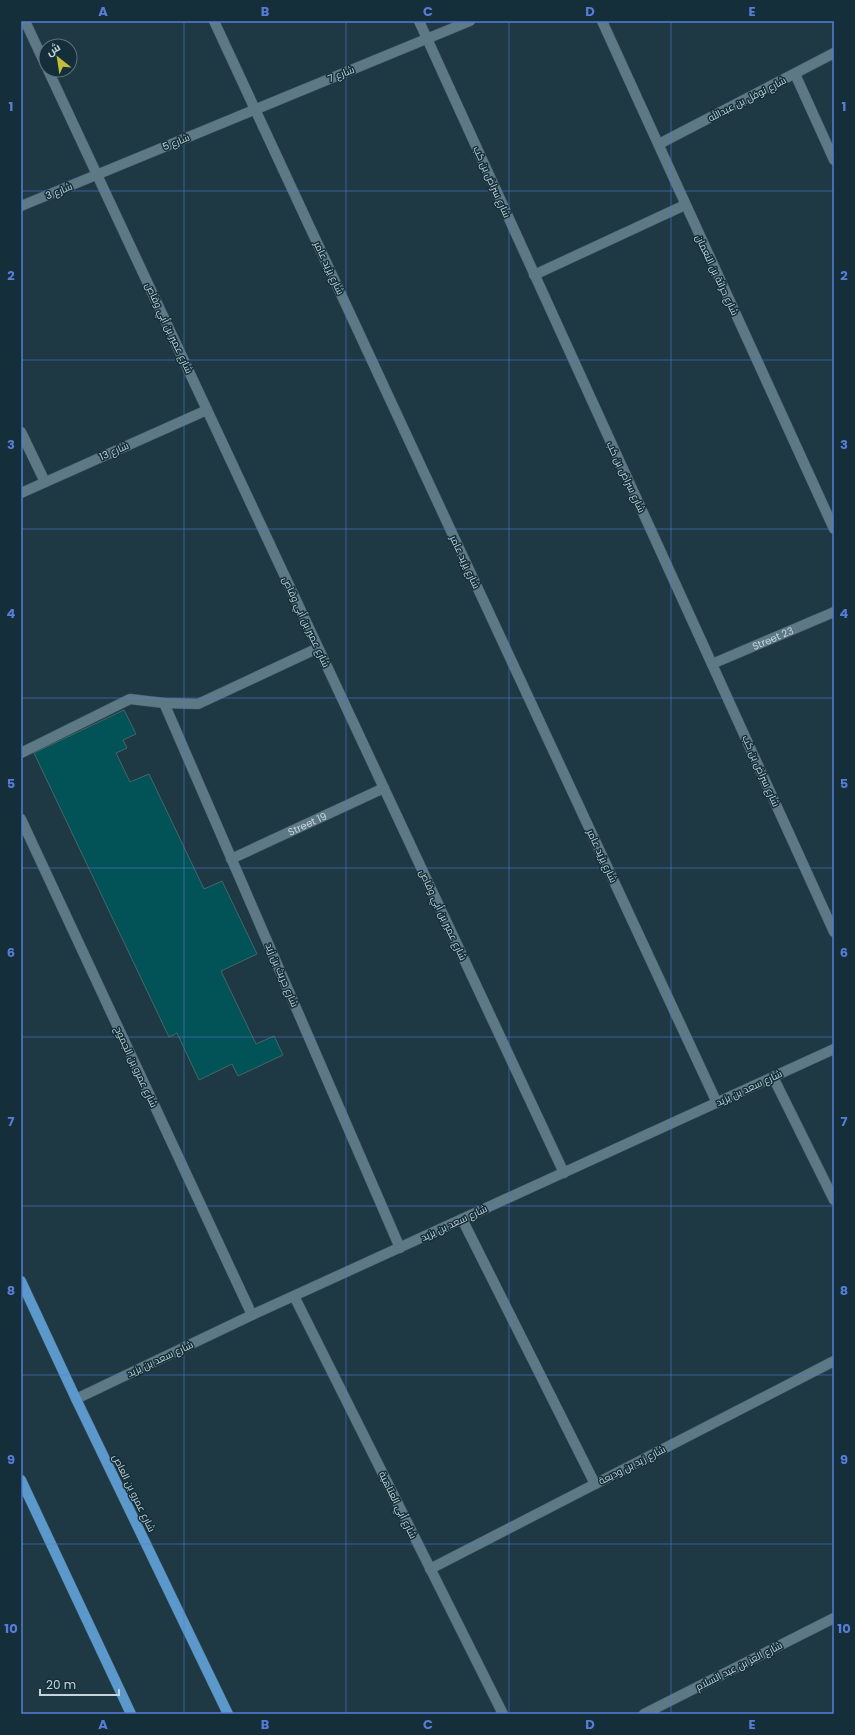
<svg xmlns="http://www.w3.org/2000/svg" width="855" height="1735" viewBox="0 0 855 1735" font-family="Poppins,Cairo,sans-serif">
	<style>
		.building { fill: #015358; stroke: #456668 }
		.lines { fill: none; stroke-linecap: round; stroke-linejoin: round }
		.minor-casing { stroke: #3e565f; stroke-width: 11 }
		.major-casing { stroke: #3e565f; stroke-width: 11 }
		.minor { stroke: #5d7985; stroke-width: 10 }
		.major { stroke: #5b98cc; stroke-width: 10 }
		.grid { fill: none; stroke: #587dd9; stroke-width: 1; stroke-opacity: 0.55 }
		.labels { text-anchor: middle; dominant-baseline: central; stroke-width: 3; stroke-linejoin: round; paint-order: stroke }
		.street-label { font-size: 10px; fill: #c5d5db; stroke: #142f39 }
		.neatline { fill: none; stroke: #587dd9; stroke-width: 1.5 }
		.grid-label { font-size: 13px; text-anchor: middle; font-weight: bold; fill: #587dd9 }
	</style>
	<rect width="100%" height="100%" fill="#1e3944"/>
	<path class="building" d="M124 710 136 734 123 740 127 748 116 753 130 782 149 774 204 889 222 881 257 954 221 971 256 1044 274 1036 283 1055 238 1076 232 1064 199 1080 177 1033 169 1037 34 753Z"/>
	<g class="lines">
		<g class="minor-casing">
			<g id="minor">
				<path d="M25 21 46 66"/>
				<path d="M214 21 717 1103"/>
				<path d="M419 21 834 932"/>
				<path d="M602 21 834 529"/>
				<path d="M48 70 564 1173"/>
				<path d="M795 74 834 160"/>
				<path d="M659 144 834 53"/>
				<path d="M21 206 470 21"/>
				<path d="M534 275 685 205"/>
				<path d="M21 432 45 482"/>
				<path d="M21 493 207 410"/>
				<path id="s1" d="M712 664 834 612"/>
				<path d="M164 703 400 1248"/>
				<path d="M21 753 130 699 164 703 198 704 318 648"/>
				<path d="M21 819 252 1315"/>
				<path id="s2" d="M231 859 384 788"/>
				<path d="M773 1077 834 1200"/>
				<path d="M462 1219 595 1484"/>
				<path d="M294 1296 503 1714"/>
				<path d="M76 1399 252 1315 834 1049"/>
				<path d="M430 1569 834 1361"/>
				<path d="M644 1714 834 1618"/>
			</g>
		</g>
		<g class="major-casing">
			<path id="major" d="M21 1281 76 1399 228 1714
				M21 1480 131 1714"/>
		</g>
		<use href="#minor" class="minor"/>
		<use href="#major" class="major"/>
	</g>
	<path class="grid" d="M184 21V1714M346 21V1714M509 21V1714M671 21V1714M21 191H834M21 360H834M21 529H834M21 698H834M21 868H834M21 1037H834M21 1206H834M21 1375H834M21 1544H834"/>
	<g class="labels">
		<g class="street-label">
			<text transform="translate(341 74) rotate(-22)">شارع 7</text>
			<text transform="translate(747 99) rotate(-27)">شارع نوفل بن عبدالله</text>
			<text transform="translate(176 142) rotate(-22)">شارع 5</text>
			<text transform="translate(492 182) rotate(66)">شارع سراض بن كب</text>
			<text transform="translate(59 191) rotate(-22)">شارع 3</text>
			<text transform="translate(329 268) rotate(65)">شارع يزيد عامر</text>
			<text transform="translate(717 275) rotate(65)">شارع حراثة بن النعمان</text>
			<text transform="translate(169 328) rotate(65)">شارع عمير بن أبي وقاص</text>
			<text transform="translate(114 451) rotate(-24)">شارع 13</text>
			<text transform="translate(626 477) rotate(65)">شارع سراض بن كب</text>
			<text transform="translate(465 562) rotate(65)">شارع يزيد عامر</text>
			<text transform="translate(306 622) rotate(65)">شارع عمير بن أبي وقاص</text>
			<text stroke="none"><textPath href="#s1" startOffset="66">Street 23</textPath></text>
			<text transform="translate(761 771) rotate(66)">شارع سراض بن كب</text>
			<text stroke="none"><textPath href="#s2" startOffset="84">Street 19</textPath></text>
			<text transform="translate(602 856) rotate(65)">شارع يزيد عامر</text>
			<text transform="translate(443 915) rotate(65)">شارع عمير بن أبي وقاص</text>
			<text transform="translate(282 975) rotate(67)">شارع حريث بن زيد</text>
			<text transform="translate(136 1067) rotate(65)">شارع عمرو بن الجموح</text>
			<text transform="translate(749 1088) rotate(-25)">شارع سعد بن يزيد</text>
			<text transform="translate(454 1223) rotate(-25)">شارع سعد بن يزيد</text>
			<text transform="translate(160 1359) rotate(-25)">شارع سعد بن يزيد</text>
			<text transform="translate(632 1465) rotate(-27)">شارع زيد بن وديعة</text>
			<text transform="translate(134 1493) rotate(64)">شارع عمرو بن العاص</text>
			<text transform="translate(398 1505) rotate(64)">شارع أبي العتاهية</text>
			<text transform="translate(739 1666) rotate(-27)">شارع العز بن عبد السلام</text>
		</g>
	</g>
	<rect width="855" height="1735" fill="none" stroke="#142f39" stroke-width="44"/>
	<g transform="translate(58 58) rotate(330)"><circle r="19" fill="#142f39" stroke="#5b717a"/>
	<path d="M0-3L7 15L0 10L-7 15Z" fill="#c6bc3c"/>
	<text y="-6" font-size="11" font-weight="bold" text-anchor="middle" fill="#c5d5db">ش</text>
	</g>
	<path d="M40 1689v6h79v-6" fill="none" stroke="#c5d5db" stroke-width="2"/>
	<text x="46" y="1689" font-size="12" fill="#c5d5db" stroke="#142f39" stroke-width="3" paint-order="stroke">20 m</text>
	<rect x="22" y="22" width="811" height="1691" class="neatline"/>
	<g class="grid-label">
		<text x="103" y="16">A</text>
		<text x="265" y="16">B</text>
		<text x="428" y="16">C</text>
		<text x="590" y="16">D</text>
		<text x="752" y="16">E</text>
		<text x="11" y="111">1</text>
		<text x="844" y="111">1</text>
		<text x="11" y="280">2</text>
		<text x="844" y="280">2</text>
		<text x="11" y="449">3</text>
		<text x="844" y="449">3</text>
		<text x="11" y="618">4</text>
		<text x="844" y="618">4</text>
		<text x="11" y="788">5</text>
		<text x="844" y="788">5</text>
		<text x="11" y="957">6</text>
		<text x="844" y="957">6</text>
		<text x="11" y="1126">7</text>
		<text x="844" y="1126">7</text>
		<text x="11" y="1295">8</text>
		<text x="844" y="1295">8</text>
		<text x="11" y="1464">9</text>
		<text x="844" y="1464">9</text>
		<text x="11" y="1633">10</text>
		<text x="844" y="1633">10</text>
		<text x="103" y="1729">A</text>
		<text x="265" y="1729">B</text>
		<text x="428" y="1729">C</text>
		<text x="590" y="1729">D</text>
		<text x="752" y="1729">E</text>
	</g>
</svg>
